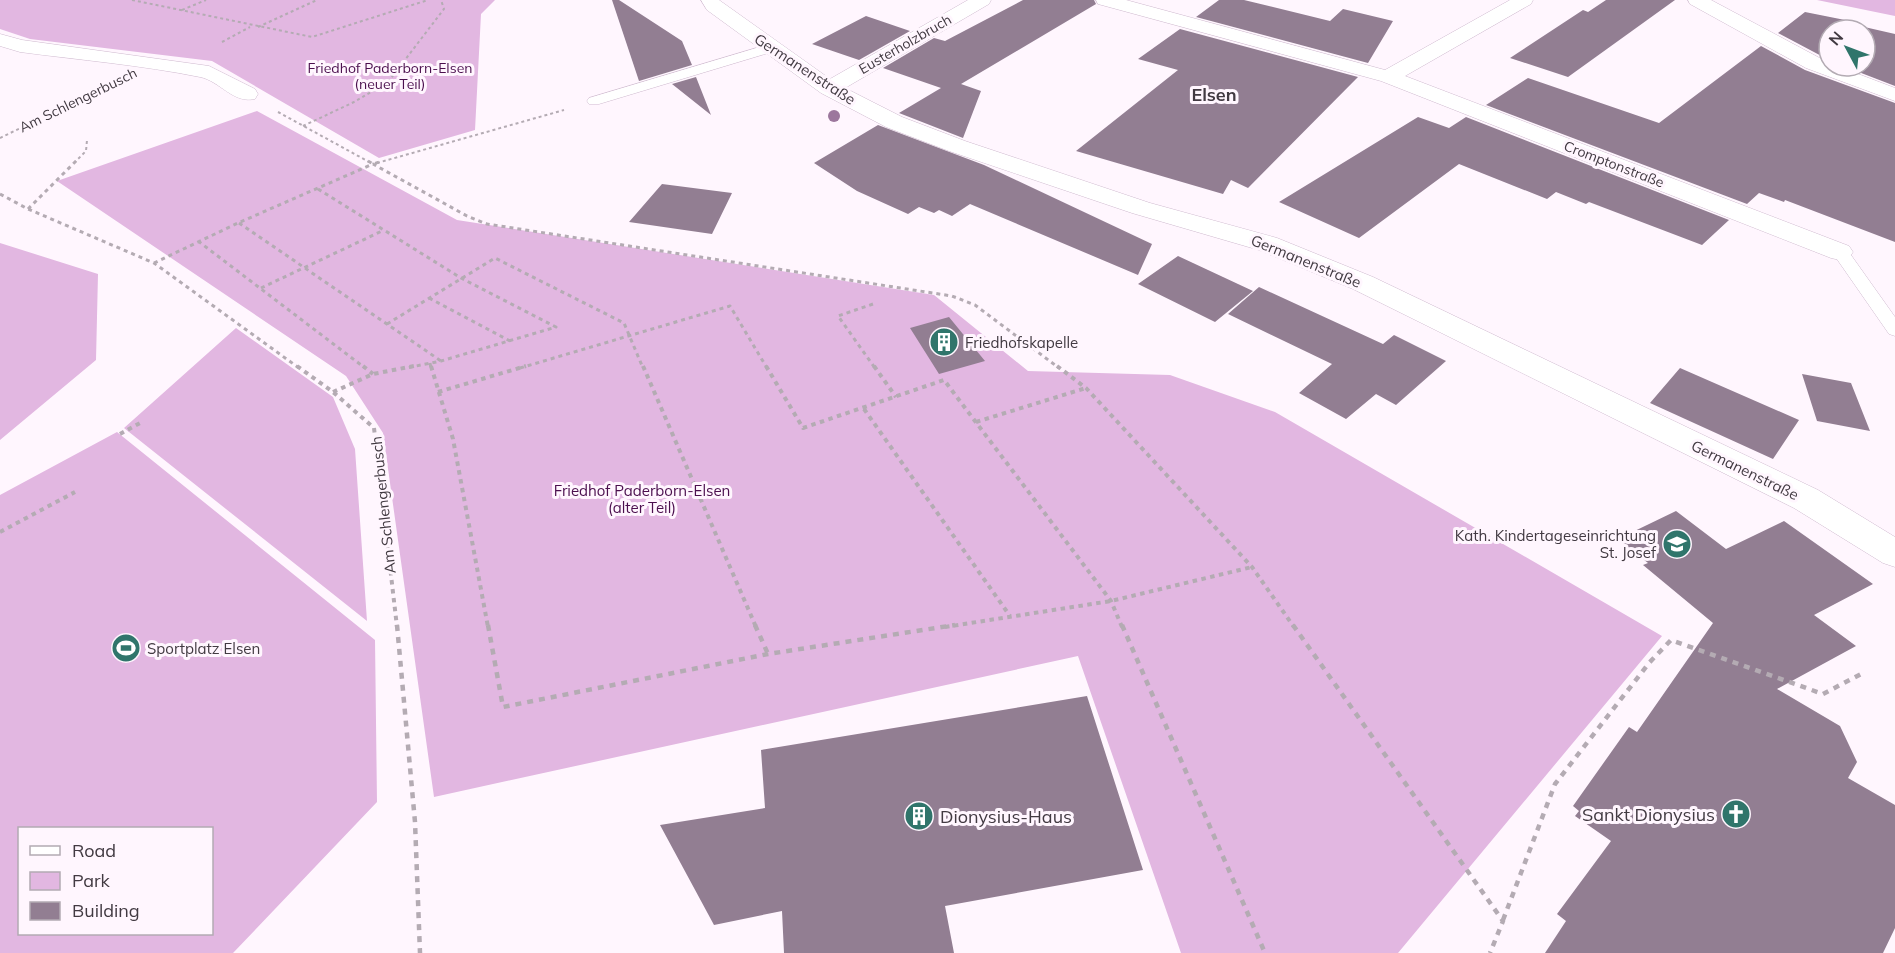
<svg xmlns="http://www.w3.org/2000/svg" width="1895" height="953" viewBox="0 0 1895 953" font-family="Mulish,sans-serif">
	<style>
		.green { fill: #e2b7e1; fill-rule: evenodd }
		.building { fill: #927e92 }
		.lines { fill: none; stroke-linecap: round; stroke-linejoin: round }
		.lane-casing { stroke: #cfbacf; stroke-width: 1 }
		.street-casing { stroke: #cfbacf; stroke-width: 1 }
		.path-far3 { stroke: #b4abb3; stroke-width: 2; stroke-dasharray: 3 3; stroke-linecap: butt }
		.path-far2 { stroke: #b4abb3; stroke-width: 3; stroke-dasharray: 4 4; stroke-linecap: butt }
		.path-far1 { stroke: #b4abb3; stroke-width: 4; stroke-dasharray: 4.5 4.5; stroke-linecap: butt }
		.path { stroke: #b4abb3; stroke-width: 4.5; stroke-dasharray: 6 6; stroke-linecap: butt }
		.lane { fill: #fff; fill-rule: evenodd }
		.street { fill: #fff; fill-rule: evenodd }
		.tree { fill: #9c779d }
		.labels { text-anchor: middle; dominant-baseline: central; stroke-width: 6; stroke-linejoin: round; paint-order: stroke }
		.far-street-label { font-size: 14px; fill: #423a42; stroke: #fff6fe }
		.far-park-label { font-size: 14px; fill: #4b0f4e; stroke: #fff6fe }
		.street-label { font-size: 15px; fill: #423a42; stroke: #fff6fe }
		.poi-label { font-size: 15px; fill: #423a42; stroke: #fff6fe; text-anchor: start }
		.park-label { font-size: 15px; fill: #4b0f4e; stroke: #fff6fe }
		.far-district-label { font-size: 18px; font-weight: bold; fill: #423a42; stroke: #fff6fe }
		.near-poi-label { font-size: 18px; fill: #423a42; stroke: #fff6fe; text-anchor: end }
	</style>
	<rect width="100%" height="100%" fill="#fff6fe"/>
	<path class="green" d="M0 0H495L481 14 475 130 379 158 212 61 30 39 0 29Z
		M1817 0H1895V16Z
		M257 111 457 220 934 295 1028 371 1170 375 1275 412 1662 636 1398 953H1181L1078 656 434 797 383 433 346 376 57 181Z
		M0 243 98 274 96 360 0 440Z
		M236 328 333 397 355 449 367 621 124 428Z
		M117 432 375 640 377 802 233 953H0V495ZM212 828V934H20V828Z"/>
	<path class="building" d="M612 0H619L682 41 692 65 639 81Z
		M1023 0H1094L1096 4 961 84 981 91 963 138 899 113 941 88 883 68 934 38 945 41Z
		M1219 0H1244L1330 21 1343 9 1393 21 1368 63 1196 17Z
		M1606 0H1675L1568 77 1510 58 1583 10 1588 12Z
		M1805 12 1860 23V26L1895 34V86L1843 66H1865V30H1829V60L1778 33Z
		M866 16 910 31 859 60 812 44Z
		M1180 29 1358 77 1248 188 1231 180 1223 194 1076 151 1178 70 1138 59Z
		M1761 46 1805 70 1895 103V242L1785 200 1784 202 1759 193 1747 204 1486 105 1528 78 1659 123Z
		M696 77 711 115 672 84Z
		M1418 117 1449 128 1466 117 1729 220 1702 245 1589 202 1586 204 1556 192 1547 199 1459 164 1359 238 1279 202Z
		M878 125 984 165 1152 244 1138 275 970 204 952 216 939 210 934 213 919 207 908 214 857 191 814 163Z
		M662 184 732 193 712 234 629 222Z
		M1178 256 1253 291 1215 322 1138 284Z
		M1259 287 1383 344 1394 335 1446 361 1396 405 1376 394 1346 419 1299 393 1332 364 1228 314Z
		M949 317 985 361 939 374 910 328Z
		M1680 368 1799 420 1773 459 1650 403Z
		M1802 374 1851 383 1870 431 1817 421Z
		M1676 511 1726 549 1784 521 1873 584 1814 615 1856 646 1777 689 1840 726 1857 762 1848 778 1895 805V928L1883 953H1545L1566 921 1557 914 1611 841 1575 816 1579 811 1573 806 1629 727 1637 732 1713 623 1643 565 1648 563 1618 539Z
		M1087 696 1143 870 945 906 954 953H784L782 911 714 925 660 825 765 808 761 750Z"/>
	<g class="lines">
		<g class="lane-casing">
			<path id="lane" d="M770 44 776 48 775 51 599 104H589L587 101 589 98Z
				M1840 247 1846 248 1895 317V336L1889 334 1832 252Z"/>
		</g>
		<g class="street-casing">
			<path id="street" d="M701 0H719L830 79 968 0H991L989 4 845 88 902 117 965 141 1150 203 1277 238 1373 277 1818 490 1895 537V567L1883 563 1794 508 1353 289 1259 250 1132 213 949 151 886 127 821 93 707 10Z
				M1096 0H1126L1385 70 1510 0H1533L1531 4 1405 76 1849 246 1853 252 1849 258 1840 260 1831 258 1381 81 1098 4Z
				M1688 0H1711L1829 63V66H1837L1895 88V101L1806 68 1690 4Z
				M0 34 22 40 209 66 255 89 258 94 255 99C233 104 220 81 200 77 141 65 80 60 20 52L0 46Z"/>
		</g>
		<path class="path-far3" d="M132 0 312 37 428 0
			M182 10 206 0
			M258 27 317 0
			M222 42 250 27
			M278 112 371 163
			M303 126 354 102 388 82 444 9 441 0
			M0 138 99 90
			M74 163 86 151 87 140
			M377 163 564 110"/>
		<path class="path-far2" d="M368 161 373 164 382 161
			M318 189 461 278 556 327 441 361 406 368
			M0 194 28 209 154 263 299 368
			M28 209 76 161
			M239 223 441 361
			M198 241 365 368
			M154 263 238 223 373 164 467 216 487 224 952 296 975 305 1059 368
			M261 288 382 231
			M429 298 510 341
			M873 304 838 316 875 368
			M387 324 495 258 624 323 643 368
			M430 363 431 368
			M520 368 730 306 767 368"/>
		<path class="path-far1" d="M297 366 333 392 374 428 397 627
			M363 366 373 374
			M431 366 453 439 488 627
			M643 366 756 627
			M766 366 803 428 944 380 1111 601 1122 627
			M874 366 896 397
			M1057 366 1086 388 1252 567 1294 627
			M333 392 373 374 414 366
			M438 392 526 366
			M864 409 1010 616
			M976 422 1086 388
			M120 434 140 423
			M0 532 75 492
			M945 627 1111 601 1252 567"/>
		<path class="path" d="M397 625 415 822 420 953
			M488 625 503 707 768 654 955 625
			M755 625 768 654
			M1122 625 1265 953
			M1293 625 1503 921 1490 953
			M1503 920 1555 784 1649 663 1671 640 1823 694 1861 674"/>
		<use href="#lane" class="lane"/>
		<use href="#street" class="street"/>
	</g>
	<circle class="tree" cx="834" cy="116" r="6"/>
	<defs>
		<g id="building-disc" transform="scale(1.5)"><circle r="9.5" fill="#30756b" stroke="#fff6fe"/><path d="M-4-6H4V6H1V3H-1V6H-4ZM-2.5-4.3h1.7v1.8h-1.7ZM.8-4.3h1.7v1.8H.8ZM-2.5-1h1.7V.8h-1.7ZM.8-1h1.7V.8H.8Z" fill="#fff"/></g>
		<g id="school-disc" transform="scale(1.5)"><circle r="9.5" fill="#30756b" stroke="#fff6fe"/><path d="M0-5L7-2L0 1L-7-2ZM-4 1L0 2.5L4 1V4Q0 6-4 4Z" fill="#fff"/></g>
		<g id="stadium-disc" transform="scale(1.5)"><circle r="9.5" fill="#30756b" stroke="#fff6fe"/><path d="M0-5a6.5 5 0 1 0 0 10a6.5 5 0 1 0 0-10ZM-3.5-1.8h7v3.6h-7Z" fill="#fff"/></g>
		<g id="church-disc" transform="scale(1.5)"><circle r="9.5" fill="#30756b" stroke="#fff6fe"/><path d="M-1.2-6h2.4v3.5h3.3v2.4h-3.3V6h-2.4V-.1h-3.3v-2.4h3.3Z" fill="#fff"/></g>
	</defs>
	<g fill-rule="evenodd">
		<use href="#building-disc" x="944" y="342"/>
		<use href="#school-disc" x="1677" y="544"/>
		<use href="#stadium-disc" x="126" y="648"/>
		<use href="#church-disc" x="1736" y="814"/>
		<use href="#building-disc" x="919" y="816"/>
	</g>
	<g class="labels">
		<g class="far-street-label">
			<text transform="translate(905 44) rotate(-30)">Eusterholzbruch</text>
			<text transform="translate(78 100) rotate(-26)">Am Schlengerbusch</text>
			<text transform="translate(1614 164) rotate(21)">Cromptonstraße</text>
		</g>
		<g class="far-park-label">
			<text x="390" y="68">Friedhof Paderborn-Elsen<tspan x="390" dy="16">(neuer Teil)</tspan></text>
		</g>
		<g class="street-label">
			<text transform="translate(805 69) rotate(33)">Germanenstraße</text>
			<text transform="translate(1306 261) rotate(22)">Germanenstraße</text>
			<text transform="translate(1745 470) rotate(26)">Germanenstraße</text>
			<text transform="translate(383 505) rotate(-96)">Am Schlengerbusch</text>
		</g>
		<g class="poi-label">
			<text x="965" y="342">Friedhofskapelle</text>
			<text x="1656" y="535" text-anchor="end">Kath. Kindertageseinrichtung<tspan x="1656" dy="17">St. Josef</tspan></text>
			<text x="147" y="648">Sportplatz Elsen</text>
		</g>
		<g class="park-label">
			<text x="642" y="490">Friedhof Paderborn-Elsen<tspan x="642" dy="17">(alter Teil)</tspan></text>
		</g>
		<g class="far-district-label">
			<text x="1214" y="94">Elsen</text>
		</g>
		<g class="near-poi-label">
			<text x="1715" y="814">Sankt Dionysius</text>
			<text x="940" y="816" text-anchor="start">Dionysius-Haus</text>
		</g>
	</g>
	<rect x="18" y="827" width="195" height="108" fill="#fff6fe" stroke="#b3abb3" stroke-width="1.5"/>
	<rect x="30" y="846" width="30" height="9" fill="#ffffff" stroke="#b3abb3" stroke-width="1.5"/>
	<text x="72" y="857" font-size="18" fill="#423a42">Road</text>
	<rect x="30" y="872" width="30" height="18" fill="#e2b7e1" stroke="#b3abb3" stroke-width="1.5"/>
	<text x="72" y="887" font-size="18" fill="#423a42">Park</text>
	<rect x="30" y="902" width="30" height="18" fill="#927e92" stroke="#b3abb3" stroke-width="1.5"/>
	<text x="72" y="917" font-size="18" fill="#423a42">Building</text>
	<g transform="translate(1847 48) rotate(311)"><circle r="28" fill="#fff6fe" stroke="#b3abb3" stroke-width="1.5"/>
	<path d="M0-4.5L10 22L0 15L-10 22Z" fill="#30756b"/>
	<text y="-9" font-size="16" font-weight="bold" text-anchor="middle" fill="#423a42">N</text>
	</g>
</svg>
